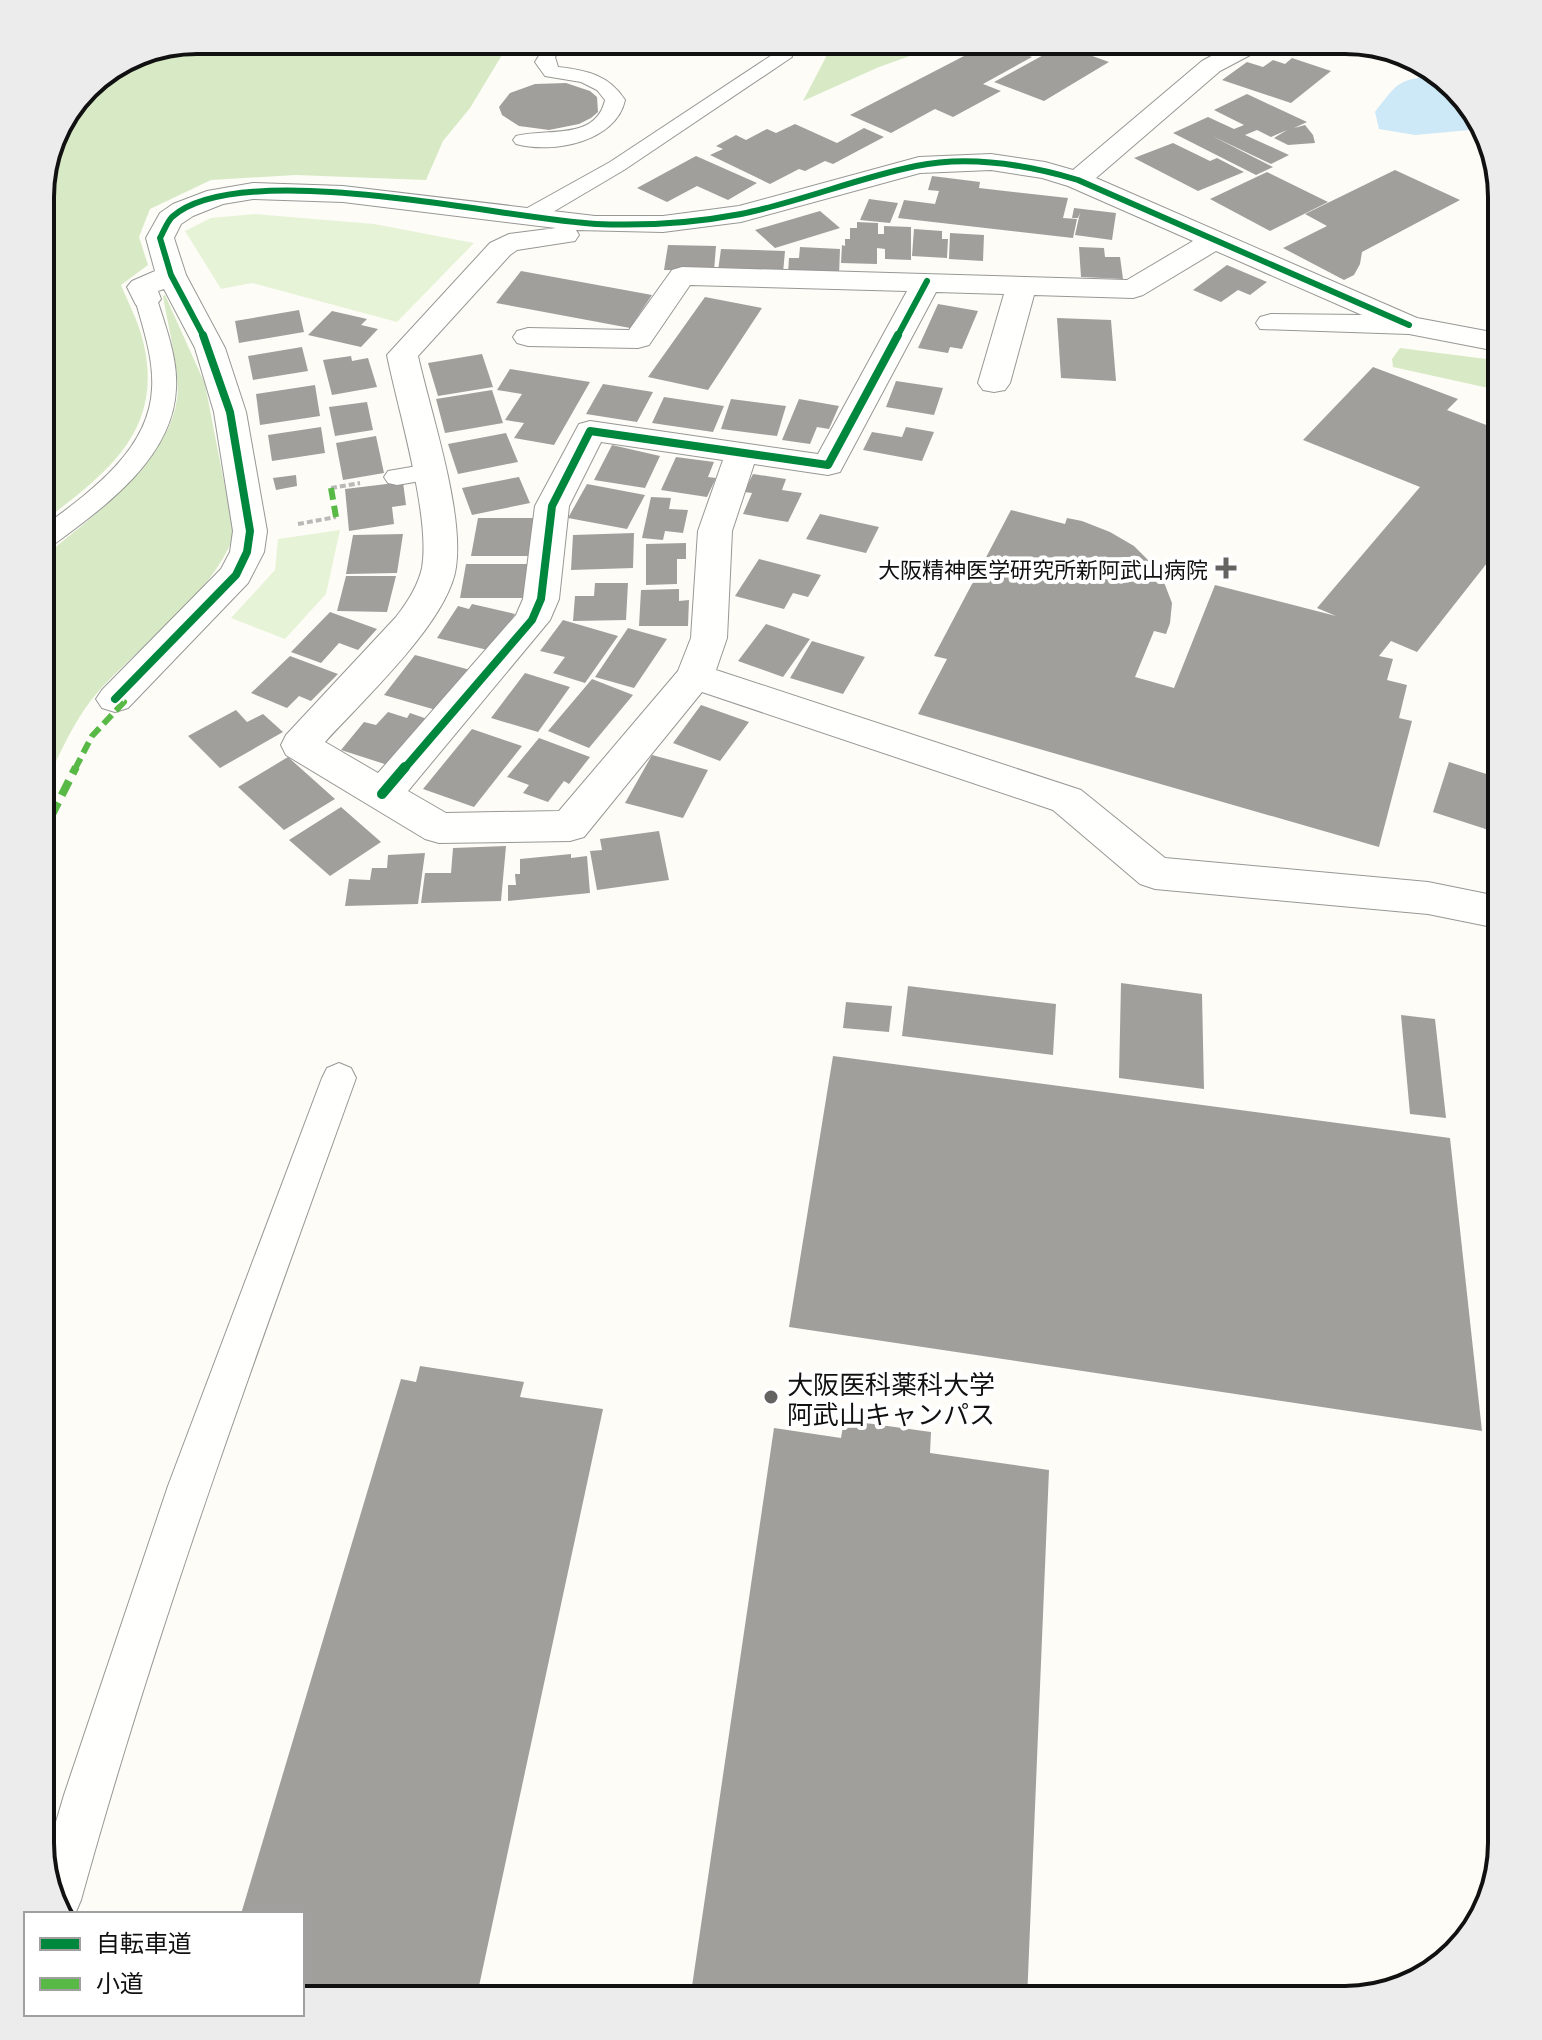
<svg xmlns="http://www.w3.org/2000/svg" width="1542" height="2040" viewBox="0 0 1542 2040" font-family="Georgia,'Noto Sans JP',serif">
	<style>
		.green { fill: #e7f3d7 }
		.forest { fill: #d8eac5 }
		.water { fill: #cde8f7 }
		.building { fill: #a19f9c }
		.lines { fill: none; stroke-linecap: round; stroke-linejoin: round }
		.service-casing { stroke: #979795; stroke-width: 2 }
		.minor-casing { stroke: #979795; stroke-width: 2 }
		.path { stroke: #b9b9b8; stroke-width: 4; stroke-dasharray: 6 3; stroke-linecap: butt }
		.service { fill: #fffffe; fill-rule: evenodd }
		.minor { fill: #fffffe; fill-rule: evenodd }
		.quiet-far1 { stroke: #58b947; stroke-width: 6; stroke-dasharray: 12 6; stroke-linecap: butt }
		.quiet { stroke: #58b947; stroke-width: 8; stroke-dasharray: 16 8; stroke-linecap: butt }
		.cycleway-far2-casing { stroke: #fff; stroke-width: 9 }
		.cycleway-far1-casing { stroke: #fff; stroke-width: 12 }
		.cycleway-casing { stroke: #fff; stroke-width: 15 }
		.cycleway-far2 { stroke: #00873e; stroke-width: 6 }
		.cycleway-far1 { stroke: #00873e; stroke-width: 8 }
		.cycleway { stroke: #00873e; stroke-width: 10 }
		.poi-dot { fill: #646362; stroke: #fff; stroke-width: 3 }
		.labels { text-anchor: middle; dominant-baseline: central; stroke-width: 8; stroke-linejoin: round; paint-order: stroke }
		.far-poi-label { font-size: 22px; fill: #111; stroke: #fff; text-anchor: end }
		.poi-label { font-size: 26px; fill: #111; stroke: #fff; text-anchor: start }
		.rim { fill: none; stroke: #111; stroke-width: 4 }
	</style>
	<rect width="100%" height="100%" fill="#fdfcf7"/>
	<path class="green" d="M254 214 374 224 474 243 397 322 252 283 221 289 185 231 211 218Z
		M340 530 326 594 285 639 231 618 275 570 278 539Z"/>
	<path class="forest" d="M197 40H511L470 108 443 141 426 180 296 175 211 180 150 209 139 237 148 265 121 285C128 302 137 319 142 337 167 430 107 473 40 524V187L56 128 93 79 138 52Z
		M825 40H955L879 67 803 101 826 57Z
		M165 295 205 384 234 534C217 590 137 648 97 693 72 722 56 762 40 796V560C87 520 168 464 177 399 181 375 167 322 163 296Z
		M1400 348 1502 361V391L1393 367 1392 359Z"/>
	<path class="water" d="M1438 75 1476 110 1481 129 1415 135 1379 129 1375 112C1399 80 1399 80 1438 75Z"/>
	<path class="building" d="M1071 40 1093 47 1084 53 1109 62 1044 101 994 82Z
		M993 41 1032 57 983 84 1001 91 953 117 935 109 891 133 850 115Z
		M1292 58 1331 71 1291 103 1222 80 1247 62 1263 67 1273 60 1285 64Z
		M566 83 590 91 597 97 598 112 591 118 579 124 549 130 519 126 502 115 499 107 510 93 535 84Z
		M1247 94 1307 122 1294 128 1305 125 1313 135 1315 143 1288 145 1274 138 1287 130 1271 137 1257 130 1245 135 1289 155 1271 164 1212 136 1273 167 1256 175 1173 133 1208 117 1234 129 1244 125 1214 110Z
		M795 124 837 143 864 128 884 137 833 164 825 161 805 171 799 169 770 184 710 155 723 149 716 146 736 135 746 140 767 129 776 133Z
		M1173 143 1210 161 1217 158 1244 172 1198 191 1134 158Z
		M696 156 757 183 728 200 697 186 667 202 637 188Z
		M1395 170 1460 200 1362 252 1360 264 1354 275 1344 280 1283 248 1327 226 1305 214Z
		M1267 172 1328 202 1270 231 1210 199Z
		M932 176 980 182 979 188 1068 198 1063 218 1077 219 1073 238 898 218 904 200 935 204 939 191 928 190Z
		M869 199 898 203 890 223 860 220Z
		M1074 208 1116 213 1112 240 1075 235 1080 213 1078 218H1072Z
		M820 211 840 228 775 248 755 230Z
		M857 222 878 223V234H884V226L911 227V260L885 259V249L877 248V264L841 263 842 245 845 246V239H850V228H857Z
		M914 229 942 231V239H948L947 258 912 256Z
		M950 233 984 235 983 261 949 259Z
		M668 245 716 246 714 271 664 270Z
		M800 247 840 249 839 275 788 273 789 258H799Z
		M1079 247 1104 248 1105 257H1120L1123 279 1081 277Z
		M721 249 785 251 783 273 718 271Z
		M1227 265 1267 282 1250 295 1238 290 1221 302 1193 290Z
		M521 271 652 295 630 328 496 303Z
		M705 297 762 308 708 390 648 377Z
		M938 304 978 311 962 349 950 347 948 353 918 348Z
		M299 310 304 332 239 343 235 321Z
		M332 311 367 319 361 325 378 329 361 347 308 335Z
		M1057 318 1111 320 1116 381 1061 378Z
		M302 347 308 371 253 380 248 356Z
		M482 354 493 387 438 396 428 363Z
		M351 356 352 361 368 358 377 387 332 395 323 360Z
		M1373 367 1458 399 1447 410 1502 431V544L1417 652 1391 641 1379 656 1393 659 1387 680 1407 685 1399 718 1412 721 1379 847 918 714 947 659 934 656 1011 510 1065 524 1067 518 1082 521 1110 532 1134 546 1160 572 1172 603 1170 623 1166 634 1154 631 1135 677 1174 688 1215 585 1336 616 1317 608 1420 487 1303 440Z
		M510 369 590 382 554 445 514 438 524 423 505 420 522 394 497 390Z
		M896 381 943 388 934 415 886 407Z
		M603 384 653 392 637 422 586 414Z
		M315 385 320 416 260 425 256 394Z
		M492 390 503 423 445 433 436 399Z
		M664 397 724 406 713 432 652 423Z
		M731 399 786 406 777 436 721 429Z
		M799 399 839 406 829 429 817 427 810 444 782 440Z
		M367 402 373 430 335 436 329 407Z
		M321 427 325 453 272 461 268 435Z
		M906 427 934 432 922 461 863 450 872 432 902 437Z
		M506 433 518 462 458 474 448 444Z
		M376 436 384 473 343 480 336 443Z
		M612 445 660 456 645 488 594 480Z
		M676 457 714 462 708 477 716 478 707 497 661 490Z
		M753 474 786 479 782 490 802 493 788 522 743 514 752 493 744 492Z
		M296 475 297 486 276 490 273 478Z
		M519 477 530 503 472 515 462 488Z
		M403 482 406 505 392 507 394 524 349 531 345 489Z
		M587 484 645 495 627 529 568 518Z
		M651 497 671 498 669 509 688 510 683 533 665 531 663 540 642 538Z
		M820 514 879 527 866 553 806 539Z
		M478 518H536L530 556H471Z
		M634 533 633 568 571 570 573 535Z
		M403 534 397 573 346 574 353 535Z
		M686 543V559H677V584L646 585V544Z
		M759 559 821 575 808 597 793 593 784 609 735 596Z
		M466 564H528L523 598H460Z
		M346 576H396L387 612 337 611Z
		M595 583H628L626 620 573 621 575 596H594Z
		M679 589V601L689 600 688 626H639L641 590Z
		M472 604 515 614 492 651 437 638 458 606 469 609Z
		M330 612 377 629 358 650 339 643 321 663 291 652Z
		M563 620 618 636 585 683 553 673 565 657 540 651Z
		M766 624 810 639 783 677 738 661Z
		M628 628 667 639 634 688 595 677Z
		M812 641 865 657 843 694 790 678Z
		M415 655 474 671 443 712 384 695Z
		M290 656 338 674 311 701 299 696 287 708 251 693Z
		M525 673 570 687 538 732 491 718Z
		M592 679 633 695 589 748 548 731Z
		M701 705 749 722 720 761 673 743Z
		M236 710 247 722 263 714 283 732 220 768 188 736Z
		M388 712 407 718 410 713 433 721 397 768 341 750 364 722 376 725Z
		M472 729 522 746 474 807 423 789Z
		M539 738 590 757 569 784 564 781 548 802 523 793 529 785 507 777Z
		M652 755 708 770 683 818 625 803Z
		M288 757 335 799 284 830 238 787Z
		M1449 762 1502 779 1501 834 1433 812Z
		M341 807 381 842 330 876 289 840Z
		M659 831 669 880 597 890 590 851 602 850 600 839Z
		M506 846 501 901 421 903 425 873H451L453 848Z
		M425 853 418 904 345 906 349 879 370 880 372 868H387L388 855Z
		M571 854V858L587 856 590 893 508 901V885H516L515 874H520V859Z
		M1121 983 1202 994 1204 1089 1119 1078Z
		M908 986 1056 1004 1053 1055 902 1036Z
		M846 1002 892 1006 889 1032 843 1028Z
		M1401 1015 1435 1019 1446 1118 1410 1114Z
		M833 1056 1450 1138 1482 1431 789 1327Z
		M420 1366 524 1382 520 1397 603 1409 476 2000H302V1914H241L401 1379 416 1382Z
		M844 1420 931 1432 930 1453 1049 1470 1027 2000H690L774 1428 841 1438Z"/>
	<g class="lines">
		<g class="service-casing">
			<path id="service" d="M549 40H568L555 57 558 67C586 70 609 75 625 100 616 142 553 154 516 144L513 140 516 136C547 128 596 141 605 100L597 90 581 82 545 76 535 62Z
				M747 40 785 42 792 57 624 170 536 222H520L517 217 520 212 610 162 772 55 770 50 749 44Z
				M146 292 154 294 157 299C166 328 178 359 176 389 173 460 100 510 49 548L40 550V529C86 495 149 452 152 389 154 359 143 328 135 299L138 294Z
				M429 464 438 466 442 472 438 478 397 485 388 483 384 477 388 471Z
				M339 1063 351 1068 356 1078C258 1350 158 1621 81 1900L75 1914H62L45 1859 64 1795 168 1486 322 1078 327 1068Z"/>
		</g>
		<g class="minor-casing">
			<path id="minor" d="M1241 40H1272L1269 45 1220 71 1096 178 1417 318 1502 334V352L1409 334 1260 329 1256 323 1260 317 1271 314 1362 315 1216 251 1143 295 1133 298 1034 295 1010 383 1005 390 994 392 983 390 978 383 1004 294 936 292 840 472 828 475 754 464 732 531 727 638 716 670 1081 790 1165 858 1428 882 1502 897V929L1428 914 1155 889 1140 884 1053 810 702 692 584 837 570 841 439 843 425 839 286 755 281 745 286 735 396 617C407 603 418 586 422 568 431 517 398 410 387 355L490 243 509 234 556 228 343 202 253 199 223 204 193 216 181 224 174 238 186 275 225 348 246 412 267 531 264 552 248 583 128 708 115 712 102 708 96 699 102 690 221 569 230 552 233 531 214 412 195 348 164 289 158 291 161 299 156 305 146 308 136 305 127 287 132 281 155 271 146 238 160 213 173 204 207 191 253 183 343 186 595 216H663L739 206 919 157 991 154 1045 162 1073 170 1202 61ZM991 170 1042 178 1068 186 1193 241 1127 280 682 267 672 270 629 330 528 328 517 331 513 337 517 343 528 346 638 348 649 345 690 285 907 291 818 454 590 421 579 424 535 506 523 599 516 615 378 773 325 742C362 701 449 621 456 567 464 511 431 414 418 356L510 255 517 250 575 241 579 235 576 230 663 232 741 222 920 173ZM601 442 723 460 698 531 691 638 678 671 559 811 446 813 408 791 550 620 559 599 569 506Z"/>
		</g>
		<path class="path" d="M331 488 360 483
			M298 524 336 517"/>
		<use href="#service" class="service"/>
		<use href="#minor" class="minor"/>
		<path class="quiet-far1" d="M331 488 336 517
			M75 769 92 736 124 702 118 700"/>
		<path class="quiet" d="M40 838 76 767"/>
		<g class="cycleway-far2-casing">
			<path id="cycleway-far2" d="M204 337 171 275 160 238C164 231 167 222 172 217 240 156 504 219 596 224 644 226 694 223 741 214 800 202 857 178 916 166 969 155 1028 165 1078 180L1409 325
				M897 337 927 281"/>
		</g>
		<g class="cycleway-far1-casing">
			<path id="cycleway-far1" d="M115 699 236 575 247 552 250 531 230 412 203 335
				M404 769 532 620 541 599 552 506 590 431 828 465 898 335"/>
		</g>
		<g class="cycleway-casing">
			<path id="cycleway" d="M382 794 405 767"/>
		</g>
		<use href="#cycleway-far2" class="cycleway-far2"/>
		<use href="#cycleway-far1" class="cycleway-far1"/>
		<use href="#cycleway" class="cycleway"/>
	</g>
	<g class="poi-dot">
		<path d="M1222 556h8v8h8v8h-8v8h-8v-8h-8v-8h8z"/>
		<circle cx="771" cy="1397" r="8"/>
	</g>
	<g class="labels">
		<g class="far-poi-label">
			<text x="1208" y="568">大阪精神医学研究所新阿武山病院</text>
		</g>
		<g class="poi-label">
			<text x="787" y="1382">大阪医科薬科大学<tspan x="787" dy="30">阿武山キャンパス</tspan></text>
		</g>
	</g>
	<path d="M0 0H1542V2040H0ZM197 54H1345A143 143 0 0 1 1488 197V1843A143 143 0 0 1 1345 1986H197A143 143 0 0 1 54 1843V197A143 143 0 0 1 197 54Z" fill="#ececec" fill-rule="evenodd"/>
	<path class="rim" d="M197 54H1345A143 143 0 0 1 1488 197V1843A143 143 0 0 1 1345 1986H197A143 143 0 0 1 54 1843V197A143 143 0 0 1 197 54Z"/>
	<rect x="24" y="1912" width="280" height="104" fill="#ffffff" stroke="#a0a0a0" stroke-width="2"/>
	<rect x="40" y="1938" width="40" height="12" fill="#00873e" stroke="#a0a0a0" stroke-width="2"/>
	<text x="96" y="1952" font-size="24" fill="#111111">自転車道</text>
	<rect x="40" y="1978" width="40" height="12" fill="#58b947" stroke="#a0a0a0" stroke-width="2"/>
	<text x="96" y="1992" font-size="24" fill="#111111">小道</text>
</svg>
